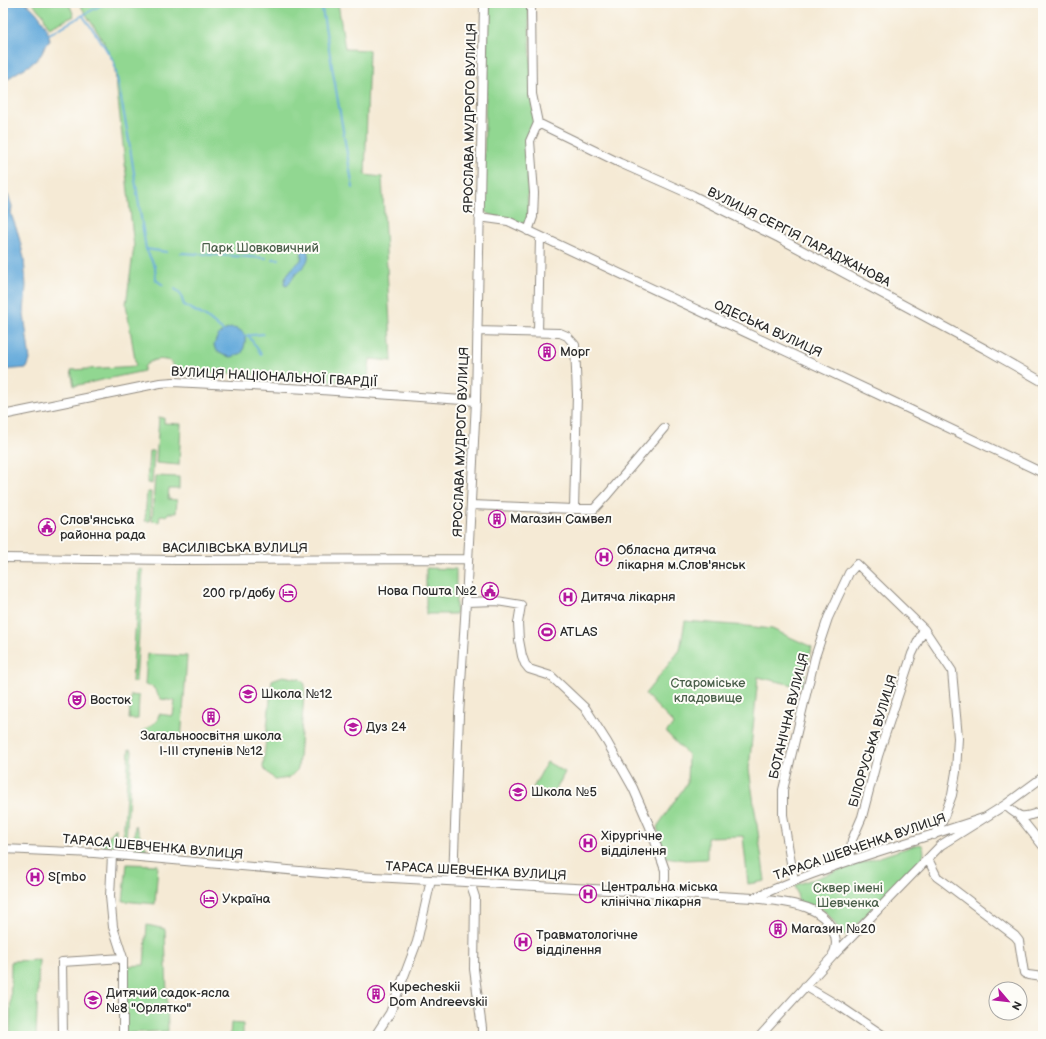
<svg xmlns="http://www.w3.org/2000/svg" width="1046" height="1039" viewBox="0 0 1046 1039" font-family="'Balsamiq Sans',sans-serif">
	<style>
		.green { fill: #91d791; stroke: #5e815e }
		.water { fill: #66abdb; stroke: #486b83 }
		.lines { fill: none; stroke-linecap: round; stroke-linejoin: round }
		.stream { stroke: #66abdb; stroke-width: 2 }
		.minor-casing { stroke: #908a80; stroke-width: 10 }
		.minor { stroke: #fff; stroke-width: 8 }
		.labels { text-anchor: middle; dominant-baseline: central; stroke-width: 4; stroke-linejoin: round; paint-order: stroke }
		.street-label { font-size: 13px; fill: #2b2b2b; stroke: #fdfcf7 }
		.park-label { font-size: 13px; fill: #4a5f4a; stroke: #fdfcf7 }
		.poi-label { font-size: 13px; fill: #2b2b2b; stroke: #fdfcf7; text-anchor: start }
	</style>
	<rect width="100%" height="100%" fill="#fdfcf7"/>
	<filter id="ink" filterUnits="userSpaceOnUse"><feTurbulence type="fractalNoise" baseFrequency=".025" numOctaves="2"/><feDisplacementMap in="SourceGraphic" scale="8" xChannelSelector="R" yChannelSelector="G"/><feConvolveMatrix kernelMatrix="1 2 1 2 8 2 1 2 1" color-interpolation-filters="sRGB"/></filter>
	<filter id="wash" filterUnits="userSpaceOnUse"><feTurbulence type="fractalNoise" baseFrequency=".012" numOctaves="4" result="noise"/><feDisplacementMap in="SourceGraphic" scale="16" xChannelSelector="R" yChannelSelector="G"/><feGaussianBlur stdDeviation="0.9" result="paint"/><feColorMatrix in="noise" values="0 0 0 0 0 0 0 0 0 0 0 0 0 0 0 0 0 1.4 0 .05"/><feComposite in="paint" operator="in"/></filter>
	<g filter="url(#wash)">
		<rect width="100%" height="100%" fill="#f5ead5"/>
		<path class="green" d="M32 3H66L70 6 74 16 49 28 43 15Z
			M82 3H338L345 49 369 50 365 175 382 177 392 361 370 359 367 384 264 375 174 371V367L170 361C159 358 151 359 144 367V371L74 386 71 370 136 366 126 304 134 247 114 62 107 51 104 42 80 5Z
			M488 3H528L534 122 527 141 528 213 526 226 498 218 485 212 483 203Z
			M159 417 164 418V423L181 424 179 465 156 463Z
			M149 451H154L152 484 147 483Z
			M155 476 179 477V489H169L168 499 177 500 176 513H168L167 516 162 515 160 516 159 522 152 521Z
			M147 492H151L150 521H145Z
			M426 568 456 569V614H426Z
			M139 569 143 570 136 682H132Z
			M685 621 746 626 772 629 812 647 802 687 758 677 749 769 765 881 748 884 743 836 707 837V859L685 860 665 857 657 827 687 783 688 755 666 732 674 724 645 694 680 650Z
			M147 654 187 656 181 741 141 738 143 731 157 721 159 714 173 716 175 701 161 699 153 687 145 685Z
			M283 676 300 679 305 684 298 769 289 778 275 780 263 768 272 680Z
			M131 695 139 696 138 719H129Z
			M129 749 132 750 126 841 123 840Z
			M547 762 565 772 552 798 533 788Z
			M135 825 147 850 134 848Z
			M116 828 115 846H101Z
			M919 844 922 845C925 851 924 855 921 861L846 935 842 934C834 923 829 911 815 906 810 905 805 904 799 903L795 885Z
			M127 864 158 865 155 904 123 901Z
			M147 925 165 929 168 1031 125 1033V966L144 965Z
			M39 960 36 1036H10L11 961Z
			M231 1023 243 1024V1036H230Z"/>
		<path class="water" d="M3 3H26C38 12 48 26 50 41 43 46 45 50 40 56 30 69 12 71 3 85Z
			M3 190 8 195 12 206 11 214 18 233 24 258 26 286 24 314 30 360 27 368 3 370Z
			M305 249 307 250C312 262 302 267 295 275 292 279 290 283 287 286L284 285C284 274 294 267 301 260L302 250Z
			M232 328C248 330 247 340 242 353 239 354 235 356 232 357 225 357 216 352 214 346 216 336 221 330 232 328Z"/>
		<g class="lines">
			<path class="stream" d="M321 3 353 188
				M83 16 101 41 114 62 128 135 146 249 155 267 156 280 163 285
				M49 34 105 3
				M146 249 167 252
				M181 253 266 258
				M273 259H279
				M175 289 180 293 184 305 206 317 223 331
				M248 335 261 354
				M242 336 263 334"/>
		</g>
	</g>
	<g filter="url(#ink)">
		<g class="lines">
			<g class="minor-casing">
				<path id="minor" d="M538 123 620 163 692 195 779 238 987 350 1043 382
					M479 217 508 221 911 410 1043 473
					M528 231 533 217 534 193 530 141 538 123 532 94 531 3
					M538 332 540 237
					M3 415 160 383 173 382 307 389 476 401
					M471 505 574 509 577 395 575 345 567 336 560 333 477 331
					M574 509H594L607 495 664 428
					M3 558 177 560 468 559
					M466 602 497 601 521 605 518 623 519 640 522 656 525 664 529 669 551 676 586 709 607 742 633 788 650 827 665 870V879L661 894
					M1005 805C1022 820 1022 818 1043 811
					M1019 816 1043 846
					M3 849 94 853 356 876 754 898C827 864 907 844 983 818
					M850 861 852 840 862 817 878 756 912 654 924 629
					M925 862 929 861 937 877 944 882 1015 936 1019 941 1024 973 1028 975 1043 977
					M453 881 459 715 466 602 476 401 484 3
					M794 881 783 815V790L815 657 828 618 849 573 857 564 924 629 952 671 958 738 956 772 952 795 942 822 934 835
					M470 882 475 897 474 969 482 1028V1036
					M754 898C782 903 820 901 833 931 837 940 837 946 833 955
					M123 958V1036
					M805 986 841 1007 884 1036
					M63 1036 62 962 123 958 113 927 110 896 112 855
					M375 1036 390 1013 417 942 431 880
					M760 1036 833 956 941 845 1005 805 1043 777"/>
			</g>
			<use href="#minor" class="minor"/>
		</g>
	</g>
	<defs>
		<g id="building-ring" transform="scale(0.9)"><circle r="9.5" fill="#fdfcf7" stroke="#b5179e" stroke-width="1.5"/><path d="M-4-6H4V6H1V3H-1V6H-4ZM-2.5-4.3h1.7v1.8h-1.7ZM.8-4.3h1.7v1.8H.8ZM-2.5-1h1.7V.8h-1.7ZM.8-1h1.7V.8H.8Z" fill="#b5179e"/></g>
		<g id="civic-ring" transform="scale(0.9)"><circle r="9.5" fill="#fdfcf7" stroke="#b5179e" stroke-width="1.5"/><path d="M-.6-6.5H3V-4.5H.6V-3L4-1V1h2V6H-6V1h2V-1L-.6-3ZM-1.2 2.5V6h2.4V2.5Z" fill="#b5179e"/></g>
		<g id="hospital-ring" transform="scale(0.9)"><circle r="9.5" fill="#fdfcf7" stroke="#b5179e" stroke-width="1.5"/><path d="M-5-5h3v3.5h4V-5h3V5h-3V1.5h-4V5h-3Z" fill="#b5179e"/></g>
		<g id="hotel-ring" transform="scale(0.9)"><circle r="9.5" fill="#fdfcf7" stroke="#b5179e" stroke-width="1.5"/><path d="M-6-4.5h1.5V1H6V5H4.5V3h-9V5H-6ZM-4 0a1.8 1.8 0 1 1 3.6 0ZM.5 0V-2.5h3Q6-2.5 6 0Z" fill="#b5179e"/></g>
		<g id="stadium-ring" transform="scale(0.9)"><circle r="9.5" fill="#fdfcf7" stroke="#b5179e" stroke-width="1.5"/><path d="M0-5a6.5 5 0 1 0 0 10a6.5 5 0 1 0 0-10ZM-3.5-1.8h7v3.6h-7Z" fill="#b5179e"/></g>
		<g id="school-ring" transform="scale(0.9)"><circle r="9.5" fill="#fdfcf7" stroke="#b5179e" stroke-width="1.5"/><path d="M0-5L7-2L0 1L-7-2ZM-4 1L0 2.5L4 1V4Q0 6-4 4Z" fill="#b5179e"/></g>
		<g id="theatre-ring" transform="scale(0.9)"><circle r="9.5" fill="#fdfcf7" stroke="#b5179e" stroke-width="1.5"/><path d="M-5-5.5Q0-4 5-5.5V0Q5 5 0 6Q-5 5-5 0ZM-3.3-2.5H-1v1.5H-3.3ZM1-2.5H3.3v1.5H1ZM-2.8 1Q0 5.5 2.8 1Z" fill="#b5179e"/></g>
	</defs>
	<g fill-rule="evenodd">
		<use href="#building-ring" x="547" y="352"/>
		<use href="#building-ring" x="497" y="519"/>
		<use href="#civic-ring" x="47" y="527"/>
		<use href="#hospital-ring" x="604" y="557"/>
		<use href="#civic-ring" x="490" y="591"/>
		<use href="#hotel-ring" x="288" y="593"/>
		<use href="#hospital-ring" x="568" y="597"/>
		<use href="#stadium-ring" x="547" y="632"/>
		<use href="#school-ring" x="248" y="694"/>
		<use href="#theatre-ring" x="77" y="700"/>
		<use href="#building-ring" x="211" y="717"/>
		<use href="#school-ring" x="353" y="727"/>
		<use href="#school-ring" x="518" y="792"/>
		<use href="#hospital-ring" x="588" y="843"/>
		<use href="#hospital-ring" x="35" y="877"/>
		<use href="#hospital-ring" x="588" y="894"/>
		<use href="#hotel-ring" x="209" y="899"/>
		<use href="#building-ring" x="778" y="929"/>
		<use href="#hospital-ring" x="523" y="942"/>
		<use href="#building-ring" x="376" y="994"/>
		<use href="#school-ring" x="93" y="1000"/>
	</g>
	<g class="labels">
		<g class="street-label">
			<text transform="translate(470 118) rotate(-89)">ЯРОСЛАВА МУДРОГО ВУЛИЦЯ</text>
			<text transform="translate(799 237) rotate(27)">ВУЛИЦЯ СЕРГІЯ ПАРАДЖАНОВА</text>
			<text transform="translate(768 329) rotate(25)">ОДЕСЬКА ВУЛИЦЯ</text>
			<text transform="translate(274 377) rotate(3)">ВУЛИЦЯ НАЦІОНАЛЬНОЇ ГВАРДІЇ</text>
			<text transform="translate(461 442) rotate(-88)">ЯРОСЛАВА МУДРОГО ВУЛИЦЯ</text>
			<text x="235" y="548">ВАСИЛІВСЬКА ВУЛИЦЯ</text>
			<text transform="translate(789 716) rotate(-76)">БОТАНІЧНА ВУЛИЦЯ</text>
			<text transform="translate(873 741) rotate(-73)">БІЛОРУСЬКА ВУЛИЦЯ</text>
			<text transform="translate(153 847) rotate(5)">ТАРАСА ШЕВЧЕНКА ВУЛИЦЯ</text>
			<text transform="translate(860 847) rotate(-19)">ТАРАСА ШЕВЧЕНКА ВУЛИЦЯ</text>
			<text transform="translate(476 871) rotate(3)">ТАРАСА ШЕВЧЕНКА ВУЛИЦЯ</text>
		</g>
		<g class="park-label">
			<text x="260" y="248">Парк Шовковичний</text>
			<text x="708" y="683">Староміське<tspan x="708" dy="15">кладовище</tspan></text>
			<text x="848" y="888">Сквер імені<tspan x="848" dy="15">Шевченка</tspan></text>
		</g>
		<g class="poi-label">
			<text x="560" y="352">Морг</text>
			<text x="510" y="519">Магазин Самвел</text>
			<text x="60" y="520">Слов'янська<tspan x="60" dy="15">районна рада</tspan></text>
			<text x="617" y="550">Обласна дитяча<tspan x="617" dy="15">лікарня м.Слов'янськ</tspan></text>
			<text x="477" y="591" text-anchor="end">Нова Пошта №2</text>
			<text x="275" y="593" text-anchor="end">200 гр/добу</text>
			<text x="581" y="597">Дитяча лікарня</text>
			<text x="560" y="632">ATLAS</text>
			<text x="261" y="694">Школа №12</text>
			<text x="90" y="700">Восток</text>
			<text x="366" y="727">Дуз 24</text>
			<text x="211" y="736" text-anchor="middle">Загальноосвітня школа<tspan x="211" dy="15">І-ІІІ ступенів №12</tspan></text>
			<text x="531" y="792">Школа №5</text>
			<text x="601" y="836">Хірургічне<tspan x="601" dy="15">відділення</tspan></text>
			<text x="48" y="877">S[mbo</text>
			<text x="601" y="887">Центральна міська<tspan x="601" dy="15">клінічна лікарня</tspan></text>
			<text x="222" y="899">Україна</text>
			<text x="791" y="929">Магазин №20</text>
			<text x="536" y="935">Травматологічне<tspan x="536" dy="15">відділення</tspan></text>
			<text x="389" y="987">Kupecheskii<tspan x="389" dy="15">Dom Andreevskii</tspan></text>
			<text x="106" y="993">Дитячий садок-ясла<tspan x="106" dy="15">№8 "Орлятко"</tspan></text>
		</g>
	</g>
	<rect width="1046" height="1039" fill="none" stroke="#fdfcf7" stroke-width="16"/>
	<g transform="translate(1008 1001) rotate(118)"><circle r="19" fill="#fdfcf7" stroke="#a9a8a5"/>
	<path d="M0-3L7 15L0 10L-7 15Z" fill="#b5179e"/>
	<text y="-6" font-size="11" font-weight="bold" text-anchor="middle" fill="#2b2b2b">N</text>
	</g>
</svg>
